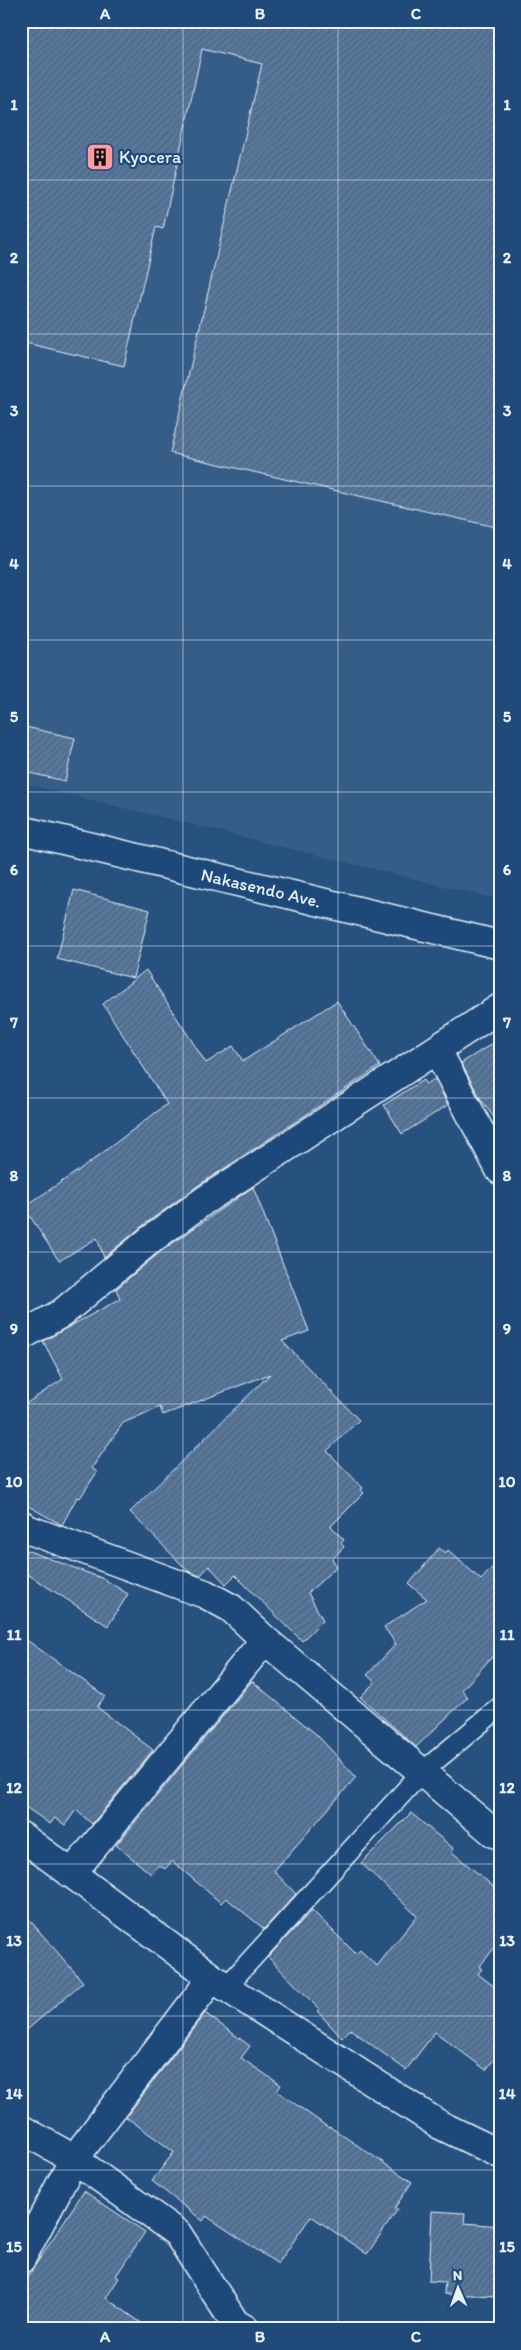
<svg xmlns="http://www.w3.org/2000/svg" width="521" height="2350" viewBox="0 0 521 2350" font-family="Itim,sans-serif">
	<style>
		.built { fill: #355d88 }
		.building { fill: url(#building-hatch); stroke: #e8f1f8 }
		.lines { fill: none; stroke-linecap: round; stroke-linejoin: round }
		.service-casing { stroke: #e8f1f8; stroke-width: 22 }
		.minor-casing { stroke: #e8f1f8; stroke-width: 31 }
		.trunk-casing { stroke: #e8f1f8; stroke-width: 31 }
		.service { stroke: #1f4a7a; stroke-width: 19 }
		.minor { stroke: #1f4a7a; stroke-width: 28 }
		.trunk { stroke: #1f4a7a; stroke-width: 28 }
		.grid { fill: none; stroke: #e8f1f8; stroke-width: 1; stroke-opacity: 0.55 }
		.labels { text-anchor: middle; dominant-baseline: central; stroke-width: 4.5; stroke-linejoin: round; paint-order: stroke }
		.poi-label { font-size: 18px; fill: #e8f1f8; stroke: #1f4a7a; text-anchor: start }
		.street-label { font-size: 18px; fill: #e8f1f8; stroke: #1f4a7a }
		.neatline { fill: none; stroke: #e8f1f8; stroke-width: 2 }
		.grid-label { font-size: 16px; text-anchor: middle; font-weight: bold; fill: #e8f1f8 }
	</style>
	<defs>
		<pattern id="building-hatch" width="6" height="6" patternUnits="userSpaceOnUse" patternTransform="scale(1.25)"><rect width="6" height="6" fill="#57789d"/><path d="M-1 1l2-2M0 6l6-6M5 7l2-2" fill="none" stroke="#4f6278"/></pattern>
	</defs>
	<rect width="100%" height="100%" fill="#27517f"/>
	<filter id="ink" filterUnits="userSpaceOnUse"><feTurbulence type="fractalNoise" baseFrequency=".02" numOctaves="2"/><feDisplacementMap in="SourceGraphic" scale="10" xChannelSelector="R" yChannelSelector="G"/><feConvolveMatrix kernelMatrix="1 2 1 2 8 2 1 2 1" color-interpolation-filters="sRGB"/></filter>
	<g filter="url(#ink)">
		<path class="built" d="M21 21H500V900L21 783Z"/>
		<path class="building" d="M21 21H500V528L170 453 262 64 202 49 163 229 156 227 124 366 21 342Z
			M21 726 75 738 65 781 21 771Z
			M74 890 150 910 133 978 57 959Z
			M146 970 206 1063 233 1046 243 1061 337 1001 380 1066 196 1187 141 1227 104 1258 97 1238 59 1261 24 1207 85 1166 167 1104 103 1004Z
			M500 1039V1126L480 1098 461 1063Z
			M435 1079 448 1105 402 1134 384 1105 423 1080 426 1084Z
			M253 1187 309 1331 282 1341 359 1420 327 1451 363 1488 361 1490 364 1493 331 1526 344 1540 341 1543 344 1547 332 1559 337 1566 308 1593 323 1620 302 1641 235 1575 226 1584 209 1566 200 1576 188 1571 130 1512 270 1374 163 1415 160 1407 123 1423 92 1468 97 1472 80 1498 77 1497 62 1525 21 1502V1407L63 1379 43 1341 120 1299 116 1289 160 1252Z
			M21 1548 104 1579 128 1594 108 1626 21 1570Z
			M439 1548 445 1553 448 1550 481 1580 500 1559V1648L462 1690 468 1697 416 1747 360 1697 375 1682 367 1675 396 1644 384 1627 427 1599 409 1584Z
			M21 1636 105 1696 97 1707 153 1750 92 1824 76 1810 65 1825 55 1818 50 1824 21 1804Z
			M252 1681 317 1735 356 1777 274 1871 296 1894 264 1929 226 1898 221 1903 172 1861 165 1869 159 1865 151 1874 116 1845Z
			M411 1813 454 1849 452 1852 500 1892V1941L479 1967 482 1969 478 1974 500 1991V2051L486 2070 435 2032 406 2070 350 2029 342 2038 317 2011 319 2009 268 1957 312 1910 356 1954 360 1950 377 1966 417 1916 361 1863Z
			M21 1910 83 1982 21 2035Z
			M205 2013 250 2046 241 2058 281 2085 277 2091 329 2128 330 2127 412 2182 394 2209H398L367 2254 311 2216 278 2264 206 2216 203 2221 152 2181 174 2152 126 2117Z
			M84 2191 145 2232 116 2276 119 2278 106 2298 150 2329H21V2287Z
			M432 2211 465 2213 464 2223 500 2226V2296L444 2294 445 2282 429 2281Z"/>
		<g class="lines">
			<g class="service-casing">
				<path id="service" d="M226 1987 422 1772 500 1707"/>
			</g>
			<g class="minor-casing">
				<path id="minor" d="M437 1050 500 1170
					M21 1336 62 1313 150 1240 205 1200 500 1008
					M21 1524 27 1529 205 1594 231 1608 265 1640 494 1833 500 1835
					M21 1836 212 1978 440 2125 500 2154
					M71 1874 265 1640
					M21 2129 74 2159 177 2233 235 2323 245 2329
					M21 2259 74 2159 212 1978"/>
			</g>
			<g class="trunk-casing">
				<path id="trunk" d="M21 830 500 945"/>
			</g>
			<use href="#service" class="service"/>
			<use href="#minor" class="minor"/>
			<use href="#trunk" class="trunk"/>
		</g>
	</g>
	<path class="grid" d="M183 21V2329M338 21V2329M21 180H500M21 334H500M21 486H500M21 640H500M21 792H500M21 946H500M21 1098H500M21 1252H500M21 1404H500M21 1558H500M21 1710H500M21 1864H500M21 2016H500M21 2170H500"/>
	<defs>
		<g id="building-square" transform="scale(1.4375)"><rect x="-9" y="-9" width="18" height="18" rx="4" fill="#ff9aa2" stroke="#1f4a7a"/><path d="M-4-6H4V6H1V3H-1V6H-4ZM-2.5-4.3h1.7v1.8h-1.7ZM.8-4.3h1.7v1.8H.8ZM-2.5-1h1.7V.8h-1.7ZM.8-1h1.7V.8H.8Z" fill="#111"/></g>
	</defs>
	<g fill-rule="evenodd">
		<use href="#building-square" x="100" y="157"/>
	</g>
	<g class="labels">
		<g class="poi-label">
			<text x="119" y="157">Kyocera</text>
		</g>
		<g class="street-label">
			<text transform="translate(261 888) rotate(13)">Nakasendo Ave.</text>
		</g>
	</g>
	<rect width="521" height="2350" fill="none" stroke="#1f4a7a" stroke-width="55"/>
	<g transform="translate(458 2288) rotate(358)" stroke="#1f4a7a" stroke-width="4" paint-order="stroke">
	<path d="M0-4L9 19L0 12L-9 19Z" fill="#e8f1f8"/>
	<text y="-8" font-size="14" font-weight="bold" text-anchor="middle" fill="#e8f1f8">N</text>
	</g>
	<rect x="28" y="28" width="466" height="2294" class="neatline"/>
	<g class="grid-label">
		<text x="105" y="19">A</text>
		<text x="260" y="19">B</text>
		<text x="416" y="19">C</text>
		<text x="14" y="110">1</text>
		<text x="507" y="110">1</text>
		<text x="14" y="263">2</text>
		<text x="507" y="263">2</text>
		<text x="14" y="416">3</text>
		<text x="507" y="416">3</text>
		<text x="14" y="569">4</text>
		<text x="507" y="569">4</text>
		<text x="14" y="722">5</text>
		<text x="507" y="722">5</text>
		<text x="14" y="875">6</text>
		<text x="507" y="875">6</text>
		<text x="14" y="1028">7</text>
		<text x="507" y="1028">7</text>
		<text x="14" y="1181">8</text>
		<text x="507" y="1181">8</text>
		<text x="14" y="1334">9</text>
		<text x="507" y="1334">9</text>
		<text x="14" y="1487">10</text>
		<text x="507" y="1487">10</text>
		<text x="14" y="1640">11</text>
		<text x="507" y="1640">11</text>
		<text x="14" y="1793">12</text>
		<text x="507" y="1793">12</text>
		<text x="14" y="1946">13</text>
		<text x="507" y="1946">13</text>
		<text x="14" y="2099">14</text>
		<text x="507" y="2099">14</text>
		<text x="14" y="2252">15</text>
		<text x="507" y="2252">15</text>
		<text x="105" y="2342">A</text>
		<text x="260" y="2342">B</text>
		<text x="416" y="2342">C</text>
	</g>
</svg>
